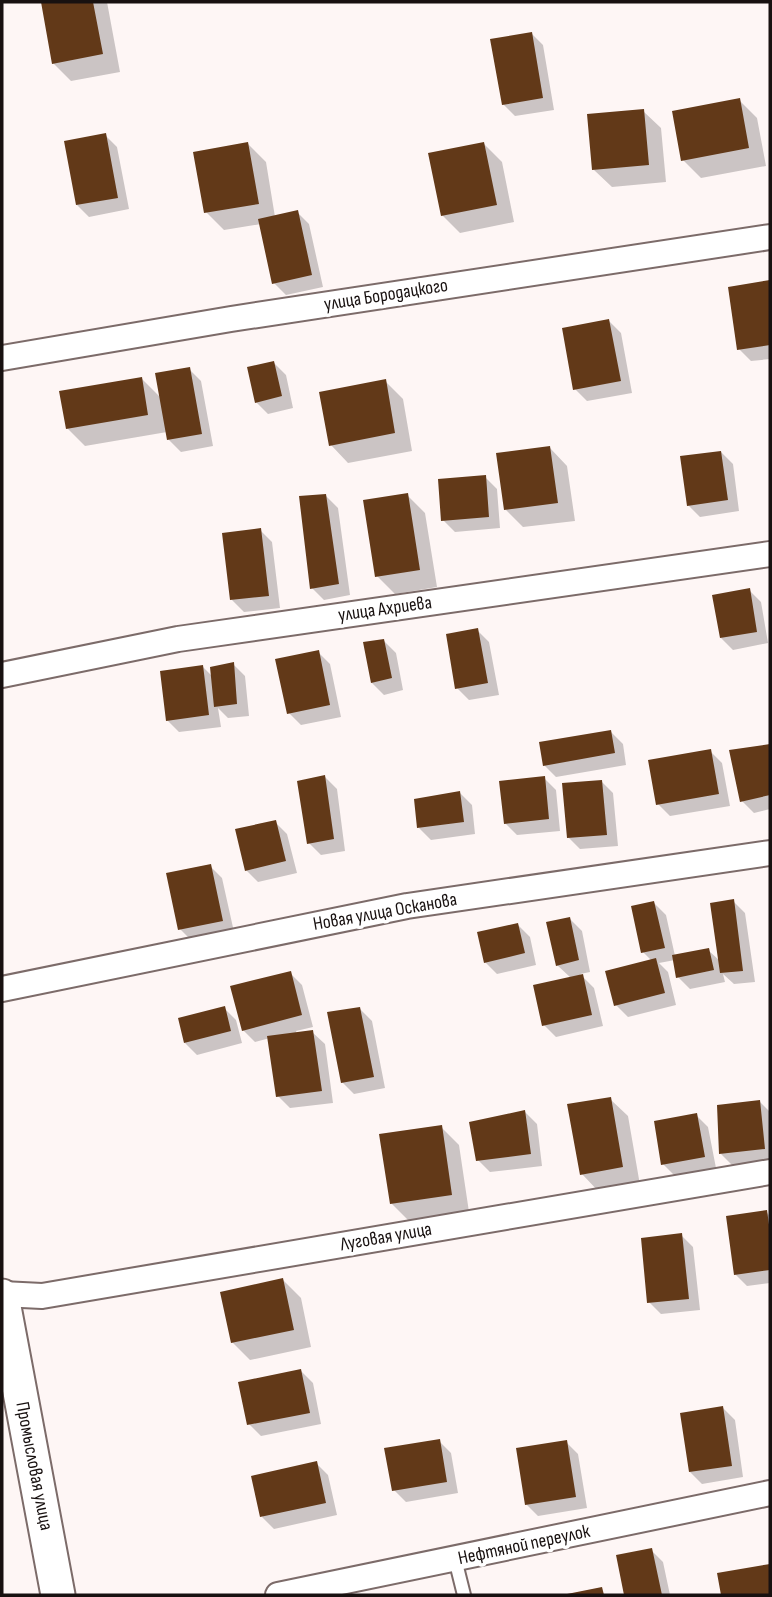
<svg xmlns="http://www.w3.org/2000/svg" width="772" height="1597" viewBox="0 0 772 1597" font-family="'Sofia Sans Condensed',sans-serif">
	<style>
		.shadow { fill: #0003 }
		.building { fill: #623918 }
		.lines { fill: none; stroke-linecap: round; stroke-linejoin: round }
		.lane-casing { stroke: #7c6b69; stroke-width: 16 }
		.street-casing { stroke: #7c6b69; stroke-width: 28 }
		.secondary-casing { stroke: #7c6b69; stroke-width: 37 }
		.lane { stroke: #fff; stroke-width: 12 }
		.street { stroke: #fff; stroke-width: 24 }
		.secondary { stroke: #fff; stroke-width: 33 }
		.labels { text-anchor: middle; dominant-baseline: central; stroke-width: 7; stroke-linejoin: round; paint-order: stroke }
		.street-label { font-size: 19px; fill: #181110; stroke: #fff }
	</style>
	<rect width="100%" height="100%" fill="#fef6f5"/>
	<path class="shadow" d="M42 2H107L120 72 71 81 53 63Z
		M531 33 543 45 554 110 515 116 503 104Z
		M739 100 757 118 766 166 701 178 683 160Z
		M643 111 661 128 666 182 612 187 594 170Z
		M105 135 117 147 129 209 89 217 77 205Z
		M248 144 266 162 275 217 297 212 309 224 323 287 286 295 274 283 261 224 224 230 206 212Z
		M484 144 502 162 514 222 460 233 442 215Z
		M770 282V359L751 361 739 349 730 288Z
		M609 321 621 333 632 393 587 401 575 389Z
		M274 363 286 375 293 408 268 414 256 402Z
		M189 369 201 381 213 446 181 452 169 440 167 432 85 446 67 428 142 379 161 398Z
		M385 381 403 399 412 451 348 463 331 445Z
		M550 448 567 466 575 521 523 527 506 510Z
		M721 452 733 464 739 511 700 517 688 505Z
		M485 477 497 489 500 528 455 532 443 520Z
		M407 495 425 513 437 587 395 594 377 576Z
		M326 496 338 508 350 595 324 600 312 588Z
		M260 530 272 542 280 608 244 612 232 600Z
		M749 590 761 602 768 643 733 650 721 638Z
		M477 630 489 642 499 695 469 700 457 688Z
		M384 641 396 653 403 690 384 695 372 683Z
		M318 652 330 664 341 717 301 725 289 713Z
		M233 664 245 676 249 716 228 718 218 708 221 727 179 732 167 720 203 667 213 677Z
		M611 732 623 744 626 765 556 777 544 765Z
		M770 745V809L754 813 742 801 731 752Z
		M710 751 722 763 730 806 670 816 658 804Z
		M325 777 337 789 345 851 321 855 309 843Z
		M544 778 556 790 560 831 517 835 505 823Z
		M601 781 613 793 618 846 580 849 568 837Z
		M460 793 472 805 475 834 431 840 419 828Z
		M275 822 287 834 297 873 258 882 246 870Z
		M210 866 222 878 234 932 192 941 180 929Z
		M733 901 745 913 755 982 734 984 723 974 725 982 690 989 678 977 675 960 659 963 668 972 676 1005 628 1017 616 1005 652 961 643 952 654 903 666 915 675 956 708 950 720 961Z
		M570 919 582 931 590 972 580 974 594 988 603 1026 556 1037 544 1025 571 978 557 965Z
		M518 925 530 937 536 965 497 974 485 962Z
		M290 973 302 985 313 1027 296 1031 297 1034 312 1032 325 1044 333 1103 290 1108 278 1096 270 1038 255 1042 243 1030Z
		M224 1008 236 1020 242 1043 197 1055 185 1043Z
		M360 1009 372 1021 385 1088 354 1094 342 1082Z
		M610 1099 628 1116 640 1185 599 1192 582 1174Z
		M760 1102 770 1112V1161L733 1166 721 1154Z
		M525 1112 537 1124 542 1166 490 1172 478 1160Z
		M696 1115 708 1127 716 1168 675 1176 663 1164Z
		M441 1127 459 1145 469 1212 409 1221 391 1203Z
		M766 1212 770 1216V1283L747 1286 735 1274Z
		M681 1235 693 1247 700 1310 661 1314 649 1302Z
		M283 1280 301 1298 311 1347 250 1360 232 1342Z
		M301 1371 313 1383 321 1424 261 1436 249 1424Z
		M723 1408 735 1420 743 1477 702 1484 690 1472Z
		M439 1441 451 1453 458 1493 406 1502 394 1490Z
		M566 1442 578 1454 587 1508 538 1516 526 1504Z
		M316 1463 328 1475 337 1515 274 1529 262 1517Z
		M651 1550 663 1562 670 1595H626L618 1556Z"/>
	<path class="building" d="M41 2H93L103 54 52 64Z
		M532 32 543 98 502 105 490 39Z
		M740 98 749 148 681 161 672 111Z
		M644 109 649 165 592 170 587 114Z
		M106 133 118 198 76 205 64 141Z
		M248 142 259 204 204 213 193 152Z
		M484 142 497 205 441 216 428 153Z
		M298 210 312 275 272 284 258 219Z
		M770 280V345L737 350 728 287Z
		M609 319 621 381 573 390 562 328Z
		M274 361 282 396 255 403 247 367Z
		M190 367 202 434 167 440 155 373Z
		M142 377 148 415 66 429 59 391Z
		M386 379 395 433 329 446 319 392Z
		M550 446 558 503 504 510 496 453Z
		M721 451 728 500 687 506 680 456Z
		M486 475 489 517 441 521 438 479Z
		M408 493 420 570 375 577 363 500Z
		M326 494 339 584 310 589 299 496Z
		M261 528 269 596 230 600 222 533Z
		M750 588 757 632 720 638 712 595Z
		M478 628 488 683 455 689 446 634Z
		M384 639 392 678 371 683 363 642Z
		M319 650 330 705 287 714 275 659Z
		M234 662 237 704 214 707 210 667Z
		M203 665 209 715 166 721 160 671Z
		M611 730 615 753 543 766 539 742Z
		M770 744V795L740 802 729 750Z
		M711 749 719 794 656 805 648 760Z
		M325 775 334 839 307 844 297 781Z
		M545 776 549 819 504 824 499 781Z
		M602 780 607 835 567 838 562 783Z
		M460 791 464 822 417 828 414 799Z
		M276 820 286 861 245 871 235 829Z
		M211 864 223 921 178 930 166 873Z
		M734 899 743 971 720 973 710 903Z
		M654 901 665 948 641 953 631 906Z
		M570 917 579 960 556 966 546 922Z
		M518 923 525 953 484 963 477 932Z
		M709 948 714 970 676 978 672 955Z
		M656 958 665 993 614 1006 605 971Z
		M291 971 302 1015 242 1031 230 986Z
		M583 974 592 1015 542 1026 533 985Z
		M225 1006 231 1031 184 1043 178 1018Z
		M360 1007 374 1077 341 1083 327 1012Z
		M313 1030 322 1091 276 1097 267 1036Z
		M611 1097 623 1167 580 1175 567 1104Z
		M760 1100 765 1149 719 1154 717 1105Z
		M525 1110 531 1154 476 1161 469 1122Z
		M697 1113 705 1157 661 1165 654 1121Z
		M442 1125 452 1195 390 1204 379 1134Z
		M767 1210 770 1232V1270L734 1275 726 1216Z
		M682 1233 689 1299 647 1303 641 1238Z
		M283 1278 294 1330 231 1343 220 1292Z
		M301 1369 310 1413 247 1425 238 1382Z
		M723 1406 732 1466 689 1472 680 1413Z
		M440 1439 447 1482 392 1491 384 1448Z
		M567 1440 576 1497 525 1505 516 1448Z
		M317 1461 326 1503 260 1517 251 1476Z
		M652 1548 662 1595H624L616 1555Z
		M770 1564V1595H721L717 1573Z
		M602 1587 604 1595H567V1594Z"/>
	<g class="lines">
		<g class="lane-casing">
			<path id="lane" d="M455 1559 464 1595"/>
		</g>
		<g class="street-casing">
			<path id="street" d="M2 358 231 319 770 237
				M2 675 178 639 770 554
				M2 989 407 906 770 853
				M2 1294 42 1296 770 1172
				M278 1595 770 1493"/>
		</g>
		<g class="secondary-casing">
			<path id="secondary" d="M2 1296 58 1595"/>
		</g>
		<use href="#lane" class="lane"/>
		<use href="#street" class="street"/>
		<use href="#secondary" class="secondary"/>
	</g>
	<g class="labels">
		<g class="street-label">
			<text transform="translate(386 295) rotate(-9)">улица Бородацкого</text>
			<text transform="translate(385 609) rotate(-8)">улица Ахриева</text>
			<text transform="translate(385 912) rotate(-10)">Новая улица Осканова</text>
			<text transform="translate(386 1237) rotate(-10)">Луговая улица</text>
			<text transform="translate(34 1466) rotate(79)">Промысловая улица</text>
			<text transform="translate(524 1545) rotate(-12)">Нефтяной переулок</text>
		</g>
	</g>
	<rect width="772" height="1597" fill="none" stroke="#181110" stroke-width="7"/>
</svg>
